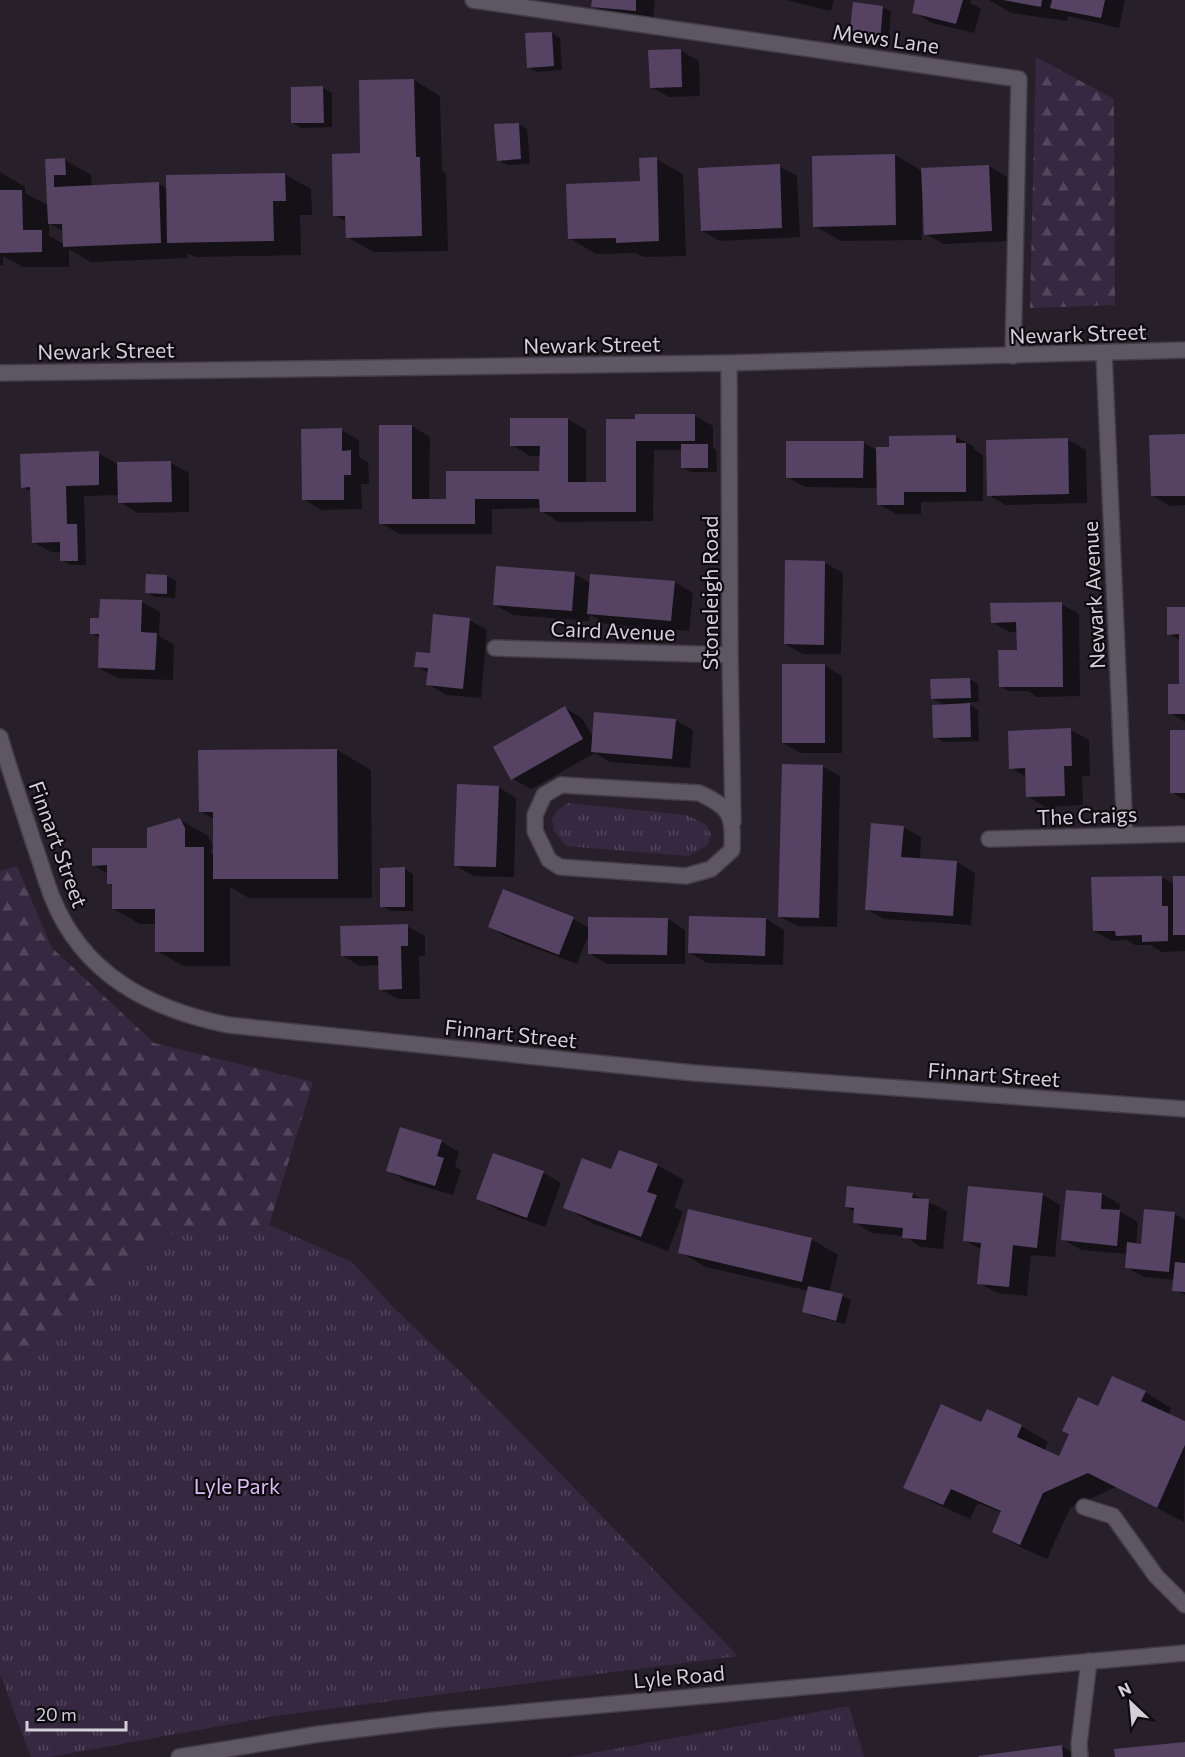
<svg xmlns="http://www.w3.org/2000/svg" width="1185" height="1757" viewBox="0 0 1185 1757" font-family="Commissioner,sans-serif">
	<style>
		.grass { fill: url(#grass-tufts) }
		.forest { fill: url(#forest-firs) }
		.shadow { fill: #0007; fill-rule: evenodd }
		.building { fill: #564363 }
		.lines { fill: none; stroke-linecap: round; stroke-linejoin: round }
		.lane-casing { stroke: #433d47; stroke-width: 18 }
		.street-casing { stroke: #433d47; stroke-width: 18 }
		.lane { stroke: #5d5663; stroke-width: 15 }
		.street { stroke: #5d5663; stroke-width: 15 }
		.labels { text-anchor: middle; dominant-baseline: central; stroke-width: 4.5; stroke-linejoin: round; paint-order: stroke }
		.street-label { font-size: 21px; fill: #d5d0d8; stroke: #0e0b10 }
		.park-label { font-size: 21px; fill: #ddbcf6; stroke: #0e0b10 }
	</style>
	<defs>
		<pattern id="grass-tufts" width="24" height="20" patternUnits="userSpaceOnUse" patternTransform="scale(1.5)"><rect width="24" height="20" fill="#372841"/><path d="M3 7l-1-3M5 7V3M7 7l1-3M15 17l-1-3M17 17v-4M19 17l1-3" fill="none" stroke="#53465c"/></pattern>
		<pattern id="forest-firs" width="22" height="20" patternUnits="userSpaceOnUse" patternTransform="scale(1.5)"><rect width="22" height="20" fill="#372841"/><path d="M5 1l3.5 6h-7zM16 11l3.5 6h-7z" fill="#53465c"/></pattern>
	</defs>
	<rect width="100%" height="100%" fill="#27202b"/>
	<path class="grass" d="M568 803 687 815 706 825 711 834 707 846 688 856 566 846 554 831 552 819 559 809Z
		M269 1225 352 1262 392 1306 464 1375 738 1656 275 1716 50 1757H31L0 1674V1374L132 1268 177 1229Z
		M849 1706 864 1757H570Z"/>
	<path class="forest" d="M1036 57 1114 99 1115 305 1030 308Z
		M17 866 52 948 154 1043 313 1082 269 1225 177 1229 132 1268 0 1374V871Z"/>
	<path class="shadow" d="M593 0H655L653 20 611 17 593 6Z
		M786 0H834L831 11Z
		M917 0H971L970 3 981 9 974 33 932 23 914 12Z
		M989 0H1125L1119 28 1068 16 1067 21 1011 13Z
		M883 7 891 12 888 45 859 42 851 37Z
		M552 33 560 38 562 70 537 72 528 67Z
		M681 51 699 61 700 96 669 97 651 87Z
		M414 80 440 96 442 171 446 174 448 251 374 252 347 237V222L335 215 362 155Z
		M292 88H323L332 93V127L301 128 293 123Z
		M519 124 527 129 530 164 507 165 498 160Z
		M895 155 922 171 989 166 1007 177 1010 241 944 244 926 234 924 209 922 210V240L841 241 815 226Z
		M656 159 683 174 686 256 644 257 636 253 596 254 569 238 641 183Z
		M65 160 91 175 92 187 159 184 168 189 284 174 311 189 312 215H300L301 255 196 257 187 253 188 258 91 262 69 249V267H23L3 256V265H0V172L25 187V193L49 206 47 161ZM49 223 63 231 64 244 49 236Z
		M779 166 797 176 800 237 720 241 702 231Z
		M695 416 713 426V448L716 450 717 472H691L682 467V450H654L653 521 559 522 541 511V508L492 509V534H399L381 523 412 426 430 437 429 501H447L541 472V456H530L512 445V420L568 419 586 430V483H608L636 420Z
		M341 430 359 440V457L368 462 369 484H361L362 509 321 510 303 499Z
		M1185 436V505L1170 506 1152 495Z
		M890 437H956L974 447V449L983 455V501L921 502V514H896L878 504V488L805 487 787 477 863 442 878 451 890 449Z
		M1068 440 1086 450 1087 503 1006 505 988 495Z
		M98 453 119 465 171 463 189 473V512L138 513 120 502 119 495 84 496 86 565H70L62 560 61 552H51L33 542 32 492 22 487Z
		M825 563 843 573 841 654H803L785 644Z
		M574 574 591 583 675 582 693 593 689 631 606 624 590 615 589 621 513 615 495 605Z
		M167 576 176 581 175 598 155 597 147 592Z
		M142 602 160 612 159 636 174 645 173 680 117 678 99 668 100 638 91 633 100 620Z
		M1061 604 1079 614 1080 696 1037 697 1028 691H1009L1000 686 1018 651V632H1010L992 622Z
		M1185 608V722L1170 713 1181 685 1180 640 1169 634Z
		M469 620 487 630 481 698 446 695 428 684 429 673 416 666Z
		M824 665 842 676V753H801L783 743Z
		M969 679 978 684 979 702H966L978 710 979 741 943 742 935 737 946 706 932 698Z
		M565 708 582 718 593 737 675 720 693 730 690 768 610 762 595 753 531 789 513 779Z
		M1071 730 1089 740 1090 776H1082L1083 805 1045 807 1027 796 1026 777 1011 768Z
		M1185 732V800L1171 792Z
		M337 750 371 770 372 898H249L230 887V966H183L157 951V924H140L114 909V886L108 883V874L93 865 149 849 180 820 207 835 212 844 211 853 215 855V820L200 811Z
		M822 766 840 776 837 927 797 926 779 916Z
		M498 787 516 798 514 877 474 876 456 866Z
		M903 827 921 837 920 860 957 862 975 873 971 925 884 919 866 909Z
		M405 869 413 874V911H391L382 906Z
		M1162 877 1175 885 1185 877V951L1162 952 1150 945H1135L1127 940 1112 941 1094 931Z
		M691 917 766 919 784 930 783 965 707 963 690 953Z
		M573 919 589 928 668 919 685 930V964H607L589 953V934L577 964 507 937 489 927Z
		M407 926 425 936V956H419L420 999H398L380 989V965L360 966 342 955Z
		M401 1129 442 1142 459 1152 455 1167 461 1170 453 1195 406 1181 388 1170Z
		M494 1155 544 1173 561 1183 545 1227 496 1209 478 1198Z
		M657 1165 684 1180 674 1207 683 1212 668 1251 592 1223 565 1207 612 1171Z
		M1068 1191 1102 1194 1120 1204 1119 1211 1138 1222 1136 1245H1142L1175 1214 1185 1220V1295L1174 1290 1175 1280 1144 1277 1126 1267 1128 1254 1081 1250 1063 1239Z
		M912 1194 947 1211 943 1249 921 1247 904 1236 872 1233 854 1222 855 1212 846 1207Z
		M1042 1194 1060 1205 1055 1257 1031 1255 1027 1296 997 1293 979 1283 982 1250 964 1240Z
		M811 1239 838 1255 829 1292 842 1296 851 1300 845 1324 812 1316 804 1311 809 1291 706 1267 680 1252Z
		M1145 1392 1171 1408 1168 1415 1185 1423 1184 1522 1116 1487 1070 1508 1047 1559 1020 1547 994 1532 1002 1513 978 1503 970 1519 932 1502 905 1487 982 1424 1021 1426 1048 1442 1044 1451 1060 1458 1099 1408Z
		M1061 1746 1080 1757H979Z"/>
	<path class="building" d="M592 0H636V11L591 7Z
		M915 0H963L956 24 912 13Z
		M1003 0H1042L1041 7Z
		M1052 0H1105L1101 18 1050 8Z
		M853 2 883 6 880 41 849 38Z
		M552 32 554 66 527 68 525 33Z
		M681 49 682 87 650 88 648 50Z
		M414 79 416 157H420L422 236 346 238 345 216H333L332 154 360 153 359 80Z
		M323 86 324 123H291V87Z
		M519 123 521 159 497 161 494 124Z
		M895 154 896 225 813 227 812 156Z
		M657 157 659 241 616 243V238L568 239 566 184 640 181 639 158Z
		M65 158 66 175H54V187L159 182 161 243 63 247 62 224H48L45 159Z
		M780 164 782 228 701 231 698 168Z
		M989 165 992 231 924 235 921 168Z
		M285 173 286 201H273L274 241 167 243 166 175Z
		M0 190H22L23 230H42V252L0 253Z
		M635 414H695V441H636V512H540L539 499H475V524H379V425H412V499H446V471H539L540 446H510V418H568V482H606V419H635Z
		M342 428V451L351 450V475H344V500H302L301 429Z
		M1185 434V496H1151L1149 435Z
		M956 435V443H966V492H904V505H877L876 447H889V436Z
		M1068 438 1069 494 987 496 986 440Z
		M786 441H864L863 478H786Z
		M681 444H708V468H681Z
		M99 451V485L66 486 67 524H77L78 561H60V542L32 543 30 487 21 488 20 454Z
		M171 461 172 502 118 503 117 462Z
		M785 560 825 561 824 645 784 644Z
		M496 566 575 572 572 611 493 605Z
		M146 574 167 575V594L145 593Z
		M590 574 675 581 671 621 587 614Z
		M100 599 142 600 141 632 157 633 155 670 98 668 99 634H90V618H99Z
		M1062 602 1063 687H999L998 650H1017L1016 622 991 623 990 603Z
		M1167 607H1185V714H1168V684H1179V634L1167 635Z
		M433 614 470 618 463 689 426 685 428 668 414 667 416 652 430 653Z
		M782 664H825V743H782Z
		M970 678 971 698 931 699 930 679Z
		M970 703 971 737 933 738 932 705Z
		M565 706 583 739 511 780 493 747Z
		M594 712 676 719 672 759 591 752Z
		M1071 728 1072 766H1064L1065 796 1026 797 1025 768 1009 769 1008 731Z
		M1170 730H1185V793H1170Z
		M337 749 338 879H213V812H199L198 750Z
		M782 764 823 765 819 918 778 917Z
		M457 784 499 786 496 867 454 866Z
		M180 818 185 828V847H204V952H155V909H112V884H107V865L92 866V848H147V828Z
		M871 823 904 826 901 857 957 861 953 916 865 910Z
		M405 867V907H380V868Z
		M1162 876V906H1168V941L1142 942V935L1116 936 1115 931H1093L1091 877Z
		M1173 876H1185V935H1173Z
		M503 889 574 917 559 955 488 927Z
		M689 916 766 918 765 956 688 953Z
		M588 917 668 918 667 955 588 954Z
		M408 924V946H401L402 989 379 990 378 956H341L340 926Z
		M400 1127 442 1140 437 1156 444 1158 435 1186 386 1171Z
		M619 1150 658 1164 647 1192 657 1195 641 1237 563 1208 582 1158 611 1169Z
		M493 1153 544 1171 527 1218 476 1199Z
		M847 1186 913 1193 912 1198 929 1199 926 1240 902 1238 903 1228 853 1223 854 1208 845 1207Z
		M968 1186 1043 1193 1037 1248 1013 1245 1009 1287 977 1284 981 1243 963 1241Z
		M1066 1190 1102 1193 1101 1209 1120 1210 1117 1246 1061 1240Z
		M688 1209 812 1238 802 1282 678 1253Z
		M1144 1209 1175 1212 1169 1272 1125 1268 1127 1242 1141 1244Z
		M1175 1262 1185 1263V1292L1172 1291Z
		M808 1286 843 1294 836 1321 802 1312Z
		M1112 1376 1146 1391 1141 1401 1185 1421V1445L1157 1508 1088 1473 1043 1493 1020 1545 992 1532 1001 1511 951 1489 943 1505 903 1488 941 1404 981 1422 987 1409 1022 1425 1017 1437 1059 1456 1069 1434 1062 1431 1078 1397 1098 1406Z
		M1185 1742V1757H1115L1114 1749Z
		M1062 1745 1063 1757H979L978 1756Z"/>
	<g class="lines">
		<g class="lane-casing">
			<path id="lane" d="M473 0 1019 79 1013 356
				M1084 1507 1113 1516 1156 1576 1185 1605"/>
		</g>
		<g class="street-casing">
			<path id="street" d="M1104 353 1125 835
				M729 363 730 655 733 822
				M0 373 729 363 1185 350
				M495 648 730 655
				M0 737C10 772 22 806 33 841 40 860 45 879 52 897 83 975 150 1009 228 1025L694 1073 1185 1109
				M561 785 699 793C732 808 733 816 732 850L711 869 686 876 560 867 549 860 535 831V815L544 795Z
				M989 839 1185 834
				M179 1757 319 1734 434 1720 1185 1653
				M1080 1757 1079 1744 1089 1661"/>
		</g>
		<use href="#lane" class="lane"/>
		<use href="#street" class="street"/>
	</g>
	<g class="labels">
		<g class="street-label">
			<text transform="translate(886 38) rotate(8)">Mews Lane</text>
			<text transform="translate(1078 333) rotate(-2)">Newark Street</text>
			<text transform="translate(592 344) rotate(-1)">Newark Street</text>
			<text transform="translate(106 350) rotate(-1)">Newark Street</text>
			<text transform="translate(709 593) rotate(-90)">Stoneleigh Road</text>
			<text transform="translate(1093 595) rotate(-93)">Newark Avenue</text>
			<text transform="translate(613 630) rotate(2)">Caird Avenue</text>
			<text transform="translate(1087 815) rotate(-2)">The Craigs</text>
			<text transform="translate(59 844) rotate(70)">Finnart Street</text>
			<text transform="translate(511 1033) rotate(6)">Finnart Street</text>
			<text transform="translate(994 1074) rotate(4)">Finnart Street</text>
			<text transform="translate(679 1676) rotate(-5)">Lyle Road</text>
		</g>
		<g class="park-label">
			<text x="237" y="1485">Lyle Park</text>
		</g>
	</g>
	<g transform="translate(1131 1703) rotate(334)" stroke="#0e0b10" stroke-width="4.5" paint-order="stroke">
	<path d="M0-4.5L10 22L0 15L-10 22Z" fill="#d5d0d8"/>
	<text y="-9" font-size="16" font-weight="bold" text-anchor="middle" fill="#d5d0d8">N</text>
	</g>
	<path d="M27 1721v9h99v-9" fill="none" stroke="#d5d0d8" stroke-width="3"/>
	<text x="36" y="1721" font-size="18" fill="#d5d0d8" stroke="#0e0b10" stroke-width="4.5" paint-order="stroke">20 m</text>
</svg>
